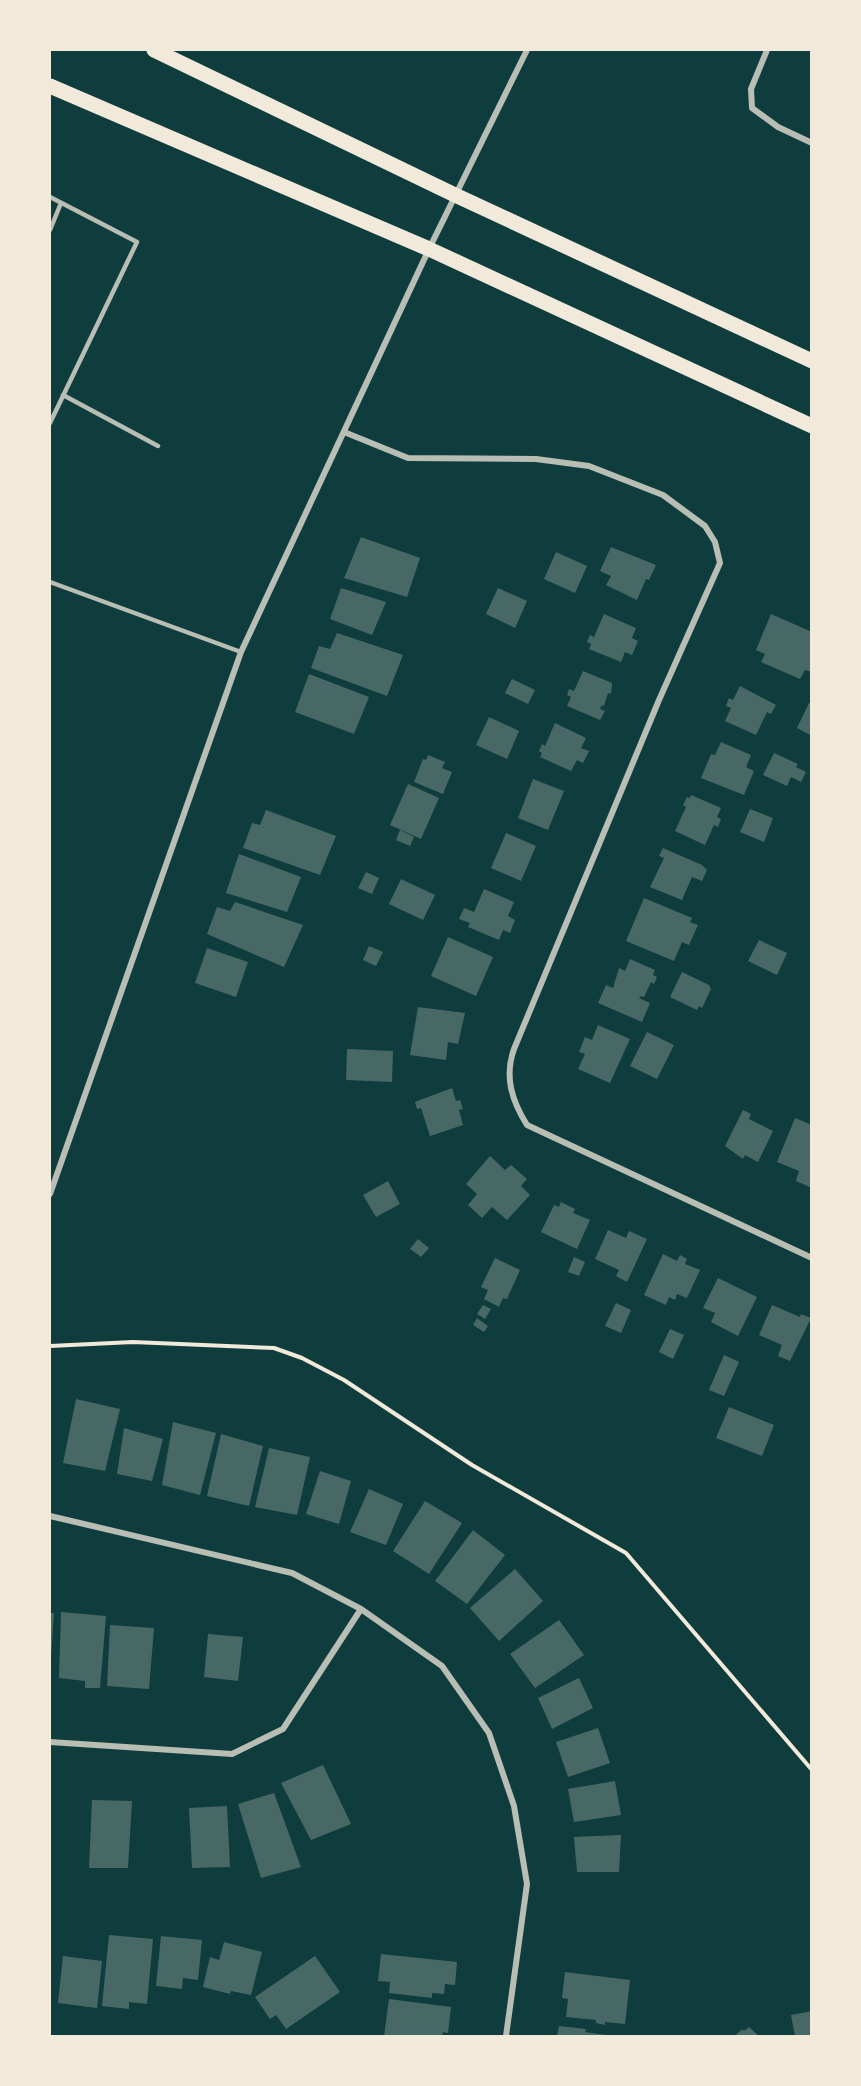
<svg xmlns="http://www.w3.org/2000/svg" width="861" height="2086" viewBox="0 0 861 2086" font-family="'Titillium Web',sans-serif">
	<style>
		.building { fill: #486865 }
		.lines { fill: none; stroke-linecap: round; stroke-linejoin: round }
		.path { stroke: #f1e9da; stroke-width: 4 }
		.service { stroke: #b8beb3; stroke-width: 4.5 }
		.minor { stroke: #b8beb3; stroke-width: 6 }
		.primary { stroke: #f1e9da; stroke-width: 15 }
	</style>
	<rect width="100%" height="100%" fill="#0f3d3e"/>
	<path class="building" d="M361 537 420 558 407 597 344 578Z
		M611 547 656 565 649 580 646 579 637 600 606 585 611 576 600 571Z
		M556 552 587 566 575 593 544 579Z
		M341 588 386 602 372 635 330 619Z
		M498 588 527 601 515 628 486 614Z
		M604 614 636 628 632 638 638 641 632 655 625 652 621 662 589 649 591 644 587 642 590 635 594 637Z
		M771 614 812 632V672L805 670 800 679 761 662 765 654 756 650Z
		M337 633 403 655 387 696 311 668 319 646 330 649Z
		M583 671 612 683 611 694 608 693 604 706 602 705 600 709 605 711 600 720 567 706 571 697 567 695 569 689 574 691Z
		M309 674 369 697 354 734 295 712Z
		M512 679 535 690 528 704 505 693Z
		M740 686 776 705 771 714 767 712 756 735 725 721 731 708 726 706 729 698 733 700Z
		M809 703 812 704V736L797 728Z
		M489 717 519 731 507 759 476 745Z
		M555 723 586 738 581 748 589 751 583 763 577 760 571 771 540 757 542 753 539 751 542 744 545 746Z
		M721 742 751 755 746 767 754 771 744 795 701 778 711 754 715 755Z
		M774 753 798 764 796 767 806 772 801 782 791 777 787 786 763 775Z
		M428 755 445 762 442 768 452 772 443 794 414 782 423 759 426 760Z
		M533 779 564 791 548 830 518 818Z
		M408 784 439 798 421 839 390 825Z
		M691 795 721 808 717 817 721 819 718 827 714 825 705 845 675 831 686 807 683 805 687 797 690 798Z
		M750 809 773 818 764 842 740 832Z
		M266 810 336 836 320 875 243 848 252 823 260 825Z
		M400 830 414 837 410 846 396 840Z
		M506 833 536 846 521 881 491 868Z
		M663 848 702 865 707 870 702 881 692 877 682 900 650 887 664 858 659 856Z
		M239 854 301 877 287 912 226 893Z
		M366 872 379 878 372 894 358 888Z
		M401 879 435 895 423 920 389 904Z
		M484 889 514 902 508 916 515 920 510 933 503 930 499 940 468 927 470 923 459 919 464 908 474 912Z
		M644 898 692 918 690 922 698 925 689 945 682 942 674 961 626 941Z
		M235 902 303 925 284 967 207 934 217 907 230 911Z
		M448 937 493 957 476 996 431 976Z
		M759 940 787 953 777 975 748 961Z
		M369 946 383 952 376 966 363 960Z
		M207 948 248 962 236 997 195 983Z
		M630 959 655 970 653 975 657 977 654 984 651 982 644 997 641 996 639 998 650 1003 642 1022 598 1003 606 985 613 988 619 968 625 971Z
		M682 972 709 985 711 989 702 1008 699 1006 697 1010 670 997Z
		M418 1007 465 1013 458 1044 448 1042 446 1060 410 1055Z
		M598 1025 630 1039 610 1083 578 1069 585 1054 579 1052 585 1037 592 1040Z
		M647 1032 674 1045 657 1079 630 1066Z
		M347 1049 393 1051 392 1082 346 1080Z
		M452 1088 456 1101 460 1100 463 1109 459 1110 463 1125 430 1136 421 1108 417 1109 415 1102Z
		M743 1110 751 1114 749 1119 773 1131 758 1162 745 1155 743 1159 725 1146Z
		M795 1118 812 1125V1188L796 1181 799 1171 777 1162Z
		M490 1156 505 1170 511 1165 527 1179 521 1186 530 1195 507 1220 492 1207 482 1218 468 1205 477 1194 466 1184Z
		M388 1181 400 1204 376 1217 363 1195Z
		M561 1202 575 1209 573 1213 590 1220 577 1249 541 1232 554 1205 559 1207Z
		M608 1230 626 1238 629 1231 647 1239 627 1282 616 1276 619 1270 595 1259Z
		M418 1239 429 1248 421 1257 410 1249Z
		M663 1254 677 1261 680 1255 687 1259 685 1264 700 1270 687 1298 677 1294 675 1300 669 1297 666 1305 644 1295Z
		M574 1257 585 1262 579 1276 568 1272Z
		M495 1258 520 1270 507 1299 503 1298 499 1307 484 1299 488 1290 481 1287Z
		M718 1278 757 1297 738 1336 711 1322 715 1313 703 1308Z
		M616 1303 631 1310 621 1333 605 1326Z
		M483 1305 491 1309 485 1319 477 1314Z
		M772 1305 800 1317 801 1314 811 1318 790 1361 778 1356 782 1345 759 1335Z
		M477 1318 488 1326 484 1332 473 1325Z
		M670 1329 684 1335 673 1359 659 1352Z
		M724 1355 739 1362 724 1396 709 1390Z
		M76 1399 120 1409 105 1471 63 1463Z
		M729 1407 774 1425 762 1456 716 1438Z
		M173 1422 216 1433 200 1495 162 1485Z
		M124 1428 163 1439 152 1481 117 1474Z
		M221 1434 263 1446 249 1506 207 1496Z
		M269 1448 310 1457 297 1515 255 1507Z
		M320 1471 351 1481 339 1524 306 1514Z
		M369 1489 403 1504 386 1545 350 1532Z
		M425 1501 462 1523 429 1574 393 1551Z
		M473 1530 505 1555 467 1604 435 1581Z
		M515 1569 543 1601 499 1641 470 1608Z
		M61 1612 106 1616 100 1688H85V1681L59 1678Z
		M50 1613H54L51 1656H50Z
		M559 1620 584 1655 535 1688 510 1654Z
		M110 1625 154 1628 149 1689 107 1686Z
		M208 1634 243 1637 238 1681 204 1677Z
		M579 1678 593 1708 552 1729 538 1698Z
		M598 1728 610 1763 568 1777 556 1742Z
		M323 1765 351 1824 311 1840 281 1783Z
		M615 1781 621 1815 574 1822 568 1789Z
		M274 1793 301 1867 261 1878 238 1804Z
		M92 1800 132 1801 128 1868H89Z
		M227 1806 230 1867 192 1868 189 1808Z
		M621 1835 619 1872H577L574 1837Z
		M109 1935 153 1939 147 2004 129 2002V2009L102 2006Z
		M161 1936 202 1940 198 1980 183 1978 182 1989 156 1986Z
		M224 1942 262 1952 251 1995 231 1991 230 1994 203 1987 210 1957 219 1960Z
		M381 1954 457 1962 455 1985 445 1984 444 1994 432 1993V1998L389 1993 390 1982 378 1981Z
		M63 1956 102 1961 97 2008 58 2003Z
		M315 1956 340 1992 286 2029 276 2015 270 2019 255 1997Z
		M565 1972 630 1980 625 2024 605 2022V2025L596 2023V2020L566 2017 568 1999 562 1998Z
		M389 1999 451 2007 448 2033 443 2032 442 2036H384Z
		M812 2011V2036H795L791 2015Z
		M559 2026 586 2029 585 2032 613 2036H557Z
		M749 2027 759 2036H735L742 2029 744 2031Z"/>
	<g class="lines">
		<path class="path" d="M50 1346 133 1342 274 1348 302 1358 344 1380 472 1465 626 1553 812 1770"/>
		<path class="service" d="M50 197 137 242 50 423
			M50 230 61 203
			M63 395 158 446
			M50 582 241 652"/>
		<path class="minor" d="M767 50 751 89 752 108 778 127 812 143
			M344 432 408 458 536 459 589 466 663 495 705 526 715 542 720 563 659 700 514 1049C504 1077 512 1101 527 1125L812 1258
			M50 1194 241 652 429 249 527 50
			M50 1516 292 1573 361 1609 442 1666 489 1733 514 1806 527 1884 506 2036
			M50 1742 232 1754 283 1729 361 1609"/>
		<path class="primary" d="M154 50 455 195 812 361
			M50 86 429 249 812 426"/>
	</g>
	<rect width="861" height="2086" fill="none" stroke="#f1e9da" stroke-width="102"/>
</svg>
